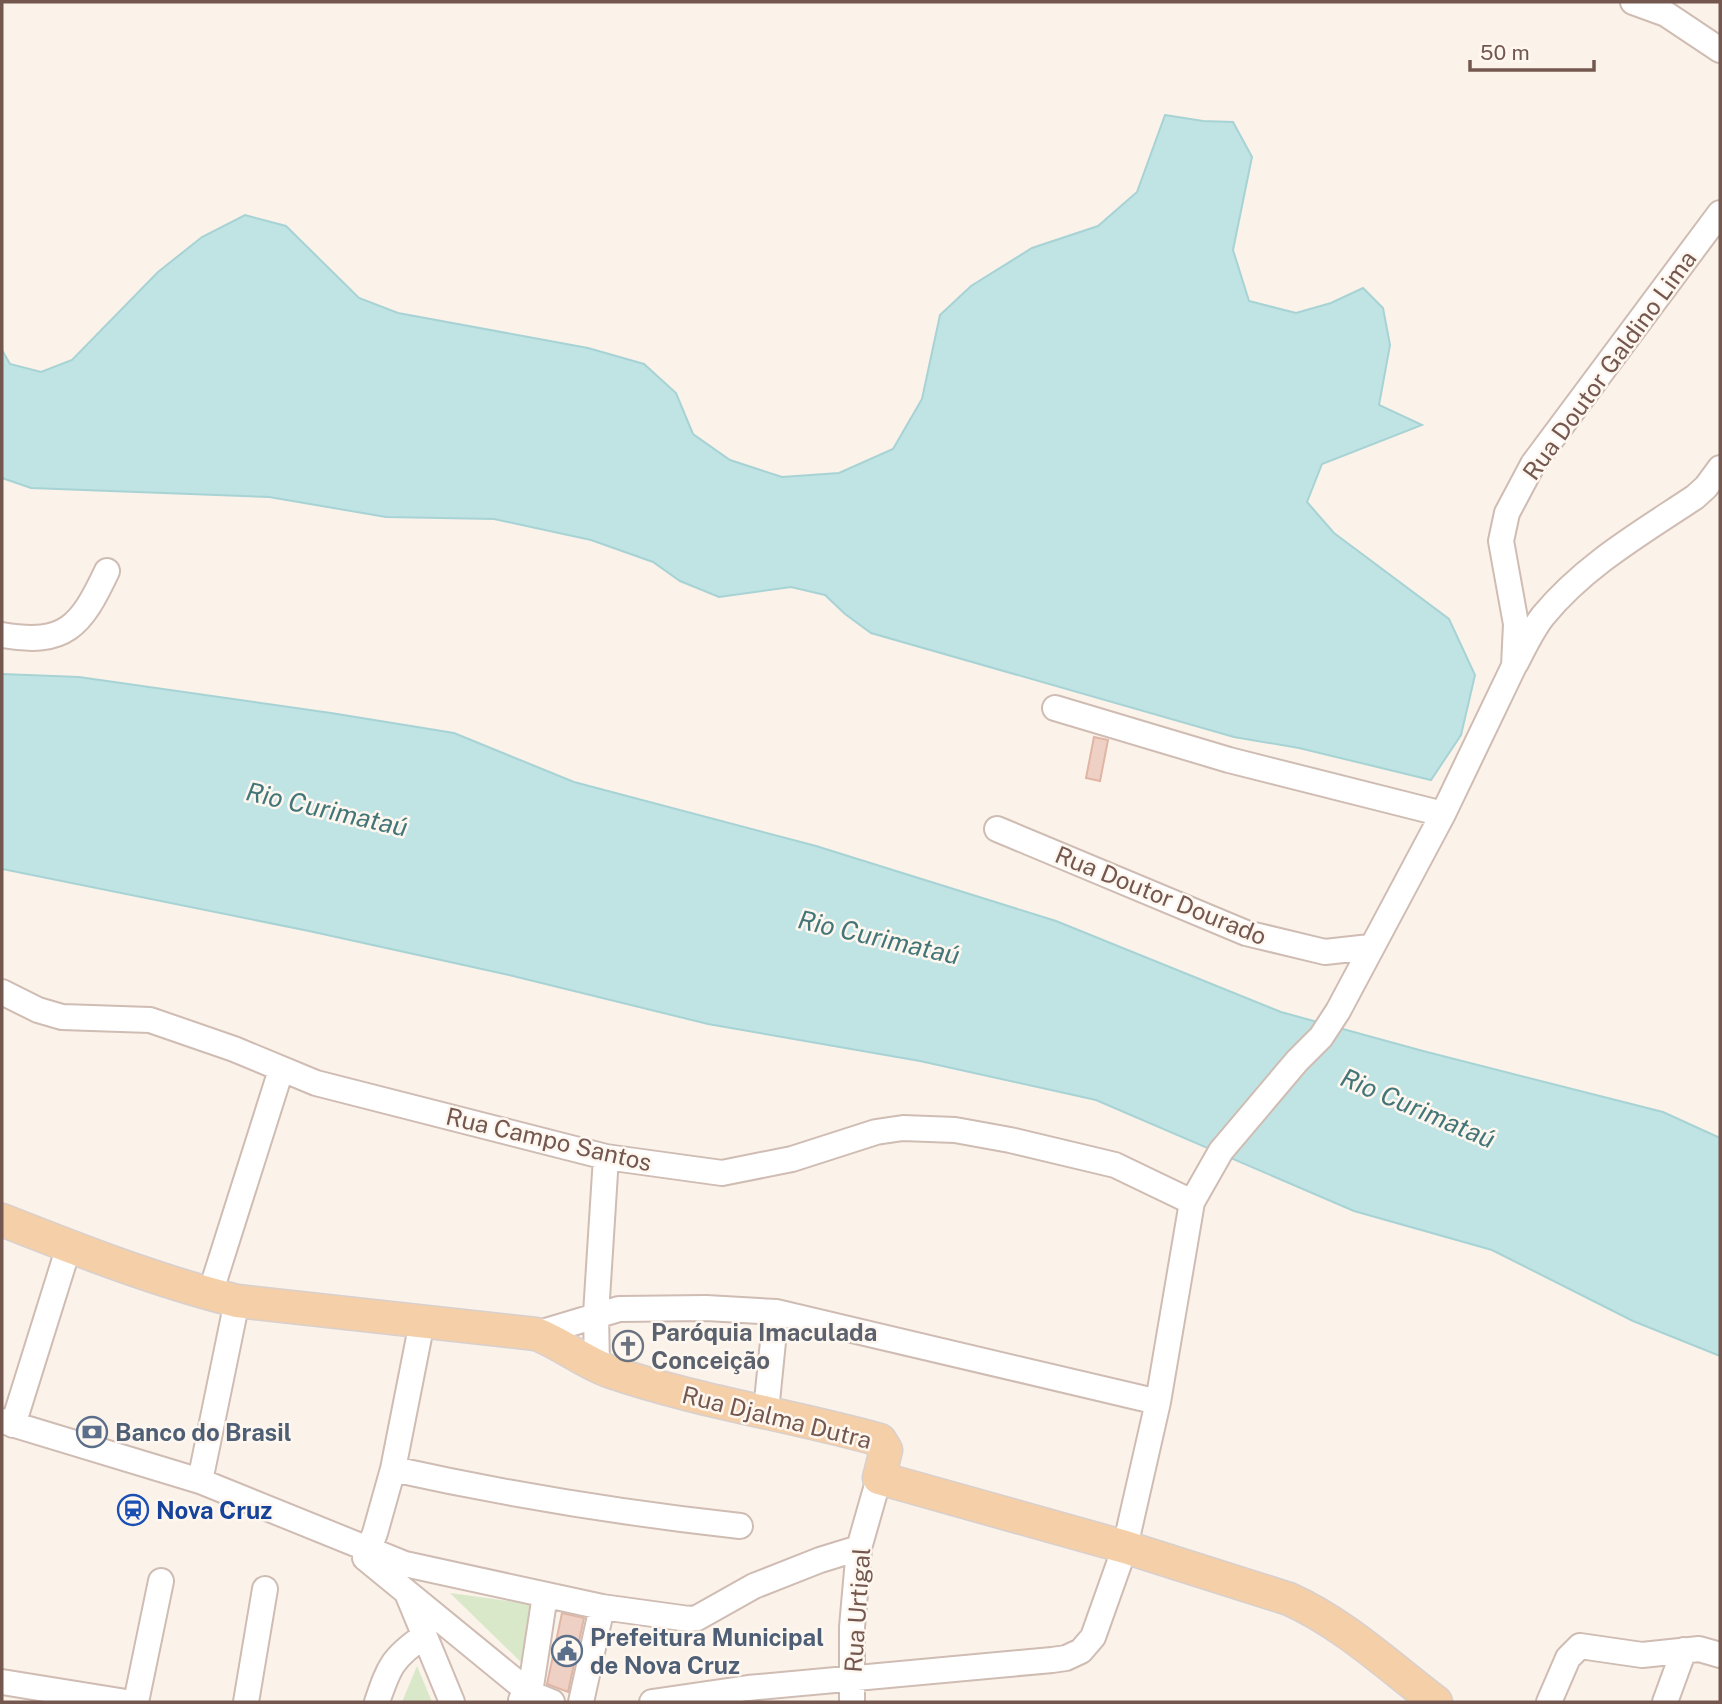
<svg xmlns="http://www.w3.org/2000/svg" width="1722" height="1704" viewBox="0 0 1722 1704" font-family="'Public Sans',sans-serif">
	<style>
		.green { fill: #d9e8c9 }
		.water { fill: #c0e3e4; stroke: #a7d3d5; stroke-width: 2 }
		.building { fill: #efd0c4; stroke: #e0b5a5; stroke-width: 2 }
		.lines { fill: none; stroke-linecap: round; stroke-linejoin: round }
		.minor-casing { stroke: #cfbcb3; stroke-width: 28 }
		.major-casing { stroke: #d8d0ce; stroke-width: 35 }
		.minor { stroke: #fff; stroke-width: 24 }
		.major { stroke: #f4cfa8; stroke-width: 32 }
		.labels { text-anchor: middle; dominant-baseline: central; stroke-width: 5; stroke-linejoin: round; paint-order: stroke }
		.street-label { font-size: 24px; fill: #74584f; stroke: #fef7f0 }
		.worship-label { font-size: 24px; font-weight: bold; fill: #5b616d; stroke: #fef7f0; text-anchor: start }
		.service-label { font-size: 24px; font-weight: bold; fill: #4e5e75; stroke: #fef7f0; text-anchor: start }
		.transit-label { font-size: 24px; font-weight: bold; fill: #164399; stroke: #fef7f0; text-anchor: start }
		.water-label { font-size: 26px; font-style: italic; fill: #437678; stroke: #fef7f0 }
	</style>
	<rect width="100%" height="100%" fill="#fbf2ea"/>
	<path class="green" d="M450 1593 537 1605 524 1665Z
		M417 1666 432 1702H402Z"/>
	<path class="water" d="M1165 115 1203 121 1233 122 1252 157 1233 250 1249 301 1296 313 1331 303 1363 288 1383 308 1390 345 1379 405 1422 425 1322 464 1307 502 1334 533 1449 619 1475 675 1461 735 1431 780 1299 748 1234 737 871 633 845 614 825 595 791 587 719 597 680 581 653 562 591 540 494 519 386 517 269 497 31 488 2 478V350L10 364 41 372 72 360 158 272 202 237 245 215 286 226 359 298 398 313 588 348 644 364 676 393 693 434 730 460 782 477 839 473 893 449 922 399 940 315 971 286 1032 248 1098 226 1137 192Z
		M2 674 79 677 331 713 454 733 574 782 816 846 1056 921 1281 1012 1423 1051 1663 1112 1720 1138V1356L1633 1321 1492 1250 1354 1211 1096 1100 920 1061 708 1024 509 975 309 931 2 869Z"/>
	<path class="building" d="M1094 737 1108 740 1100 781 1086 778Z
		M562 1613 584 1618 568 1692 547 1684Z"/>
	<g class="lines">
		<g class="minor-casing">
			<path id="minor" d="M1633 2 1666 14 1720 50
				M2 635C66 646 81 626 107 571
				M1516 663C1524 647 1532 630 1543 616 1585 565 1641 533 1695 497L1706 487 1720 468
				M1055 708 1229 760 1443 814
				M997 829 1246 933 1325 952 1370 947
				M2 992 38 1010 62 1017 150 1020 234 1049 316 1083 606 1157 722 1173 792 1159 876 1132 903 1128 955 1130 1010 1140 1115 1165 1192 1202
				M210 1294 281 1070
				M422 1322 393 1469 375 1533 365 1558 530 1693 552 1702
				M536 1334 619 1309 706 1308 776 1312 1158 1402
				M597 1367 596 1314 606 1157
				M766 1411 776 1312
				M2 1421 200 1481 405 1564 602 1607 689 1619 697 1618 754 1586 820 1560 859 1548
				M13 1425 69 1246
				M393 1469C510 1495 621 1513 740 1526
				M200 1481 237 1301
				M407 1593 452 1702
				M2 1682 126 1702
				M521 1700 530 1693 545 1595
				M136 1702 161 1581
				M246 1702 265 1589
				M377 1702C389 1667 392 1658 424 1636
				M581 1702 602 1607
				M652 1702 748 1688 1052 1660 1066 1658 1081 1651 1093 1637 1125 1547 1158 1402 1192 1202 1221 1151 1297 1061 1321 1037 1338 1011 1443 814 1514 666 1516 624 1501 541 1507 513 1533 464 1720 213
				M852 1702V1627L859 1548 879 1478
				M1549 1702 1568 1658 1580 1646 1642 1655 1699 1649 1720 1655
				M1665 1702 1684 1650"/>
		</g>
		<g class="major-casing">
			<path id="major" d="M2 1220C78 1250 157 1281 237 1301L536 1334C562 1344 585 1363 611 1372 699 1402 791 1415 880 1440L886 1450 879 1478 1125 1547 1289 1599C1343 1623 1390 1667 1436 1702"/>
		</g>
		<use href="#minor" class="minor"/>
		<use href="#major" class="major"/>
	</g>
	<defs>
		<g id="church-ring" transform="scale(1.575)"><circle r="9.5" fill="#fef7f0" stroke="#6b7280" stroke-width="1.5"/><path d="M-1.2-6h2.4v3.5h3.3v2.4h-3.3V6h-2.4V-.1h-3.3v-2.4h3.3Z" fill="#6b7280"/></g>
		<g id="bank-ring" transform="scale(1.575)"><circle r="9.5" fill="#fef7f0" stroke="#5c6f8a" stroke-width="1.5"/><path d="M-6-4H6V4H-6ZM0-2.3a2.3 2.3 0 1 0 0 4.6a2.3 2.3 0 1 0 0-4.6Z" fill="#5c6f8a"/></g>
		<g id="station-ring" transform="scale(1.575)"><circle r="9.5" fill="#fef7f0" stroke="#1a4fb4" stroke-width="1.5"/><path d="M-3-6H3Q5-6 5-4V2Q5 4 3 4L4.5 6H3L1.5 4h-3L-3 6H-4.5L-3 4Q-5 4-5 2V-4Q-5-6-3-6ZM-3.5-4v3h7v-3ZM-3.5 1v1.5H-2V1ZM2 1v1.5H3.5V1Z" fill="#1a4fb4"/></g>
		<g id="civic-ring" transform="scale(1.575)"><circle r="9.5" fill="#fef7f0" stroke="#5c6f8a" stroke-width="1.5"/><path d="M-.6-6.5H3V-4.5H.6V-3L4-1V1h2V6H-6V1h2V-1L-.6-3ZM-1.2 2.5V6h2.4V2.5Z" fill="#5c6f8a"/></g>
	</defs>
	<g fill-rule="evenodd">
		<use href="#church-ring" x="628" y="1346"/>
		<use href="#bank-ring" x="92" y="1432"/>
		<use href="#station-ring" x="133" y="1510"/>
		<use href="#civic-ring" x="567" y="1651"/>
	</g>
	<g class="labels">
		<g class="street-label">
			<text transform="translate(1609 365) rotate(-54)">Rua Doutor Galdino Lima</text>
			<text transform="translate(1161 895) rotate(22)">Rua Doutor Dourado</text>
			<text transform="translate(549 1139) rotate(13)">Rua Campo Santos</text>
			<text transform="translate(777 1417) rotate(14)">Rua Djalma Dutra</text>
			<text transform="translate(857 1610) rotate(-86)">Rua Urtigal</text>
		</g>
		<g class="worship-label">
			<text x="651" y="1332">Paróquia Imaculada<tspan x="651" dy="28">Conceição</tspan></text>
		</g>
		<g class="service-label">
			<text x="115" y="1432">Banco do Brasil</text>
			<text x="590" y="1637">Prefeitura Municipal<tspan x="590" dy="28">de Nova Cruz</tspan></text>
		</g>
		<g class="transit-label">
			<text x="156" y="1510">Nova Cruz</text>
		</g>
		<g class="water-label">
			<text transform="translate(327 809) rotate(13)">Rio Curimataú</text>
			<text transform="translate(879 937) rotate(13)">Rio Curimataú</text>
			<text transform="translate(1418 1108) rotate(23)">Rio Curimataú</text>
		</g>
	</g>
	<rect width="1722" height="1704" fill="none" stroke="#74584f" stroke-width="7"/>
	<path d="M1470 60v10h124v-10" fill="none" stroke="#74584f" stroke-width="3.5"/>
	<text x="1480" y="60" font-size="21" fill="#74584f" stroke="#fef7f0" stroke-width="5" paint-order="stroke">50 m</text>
</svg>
